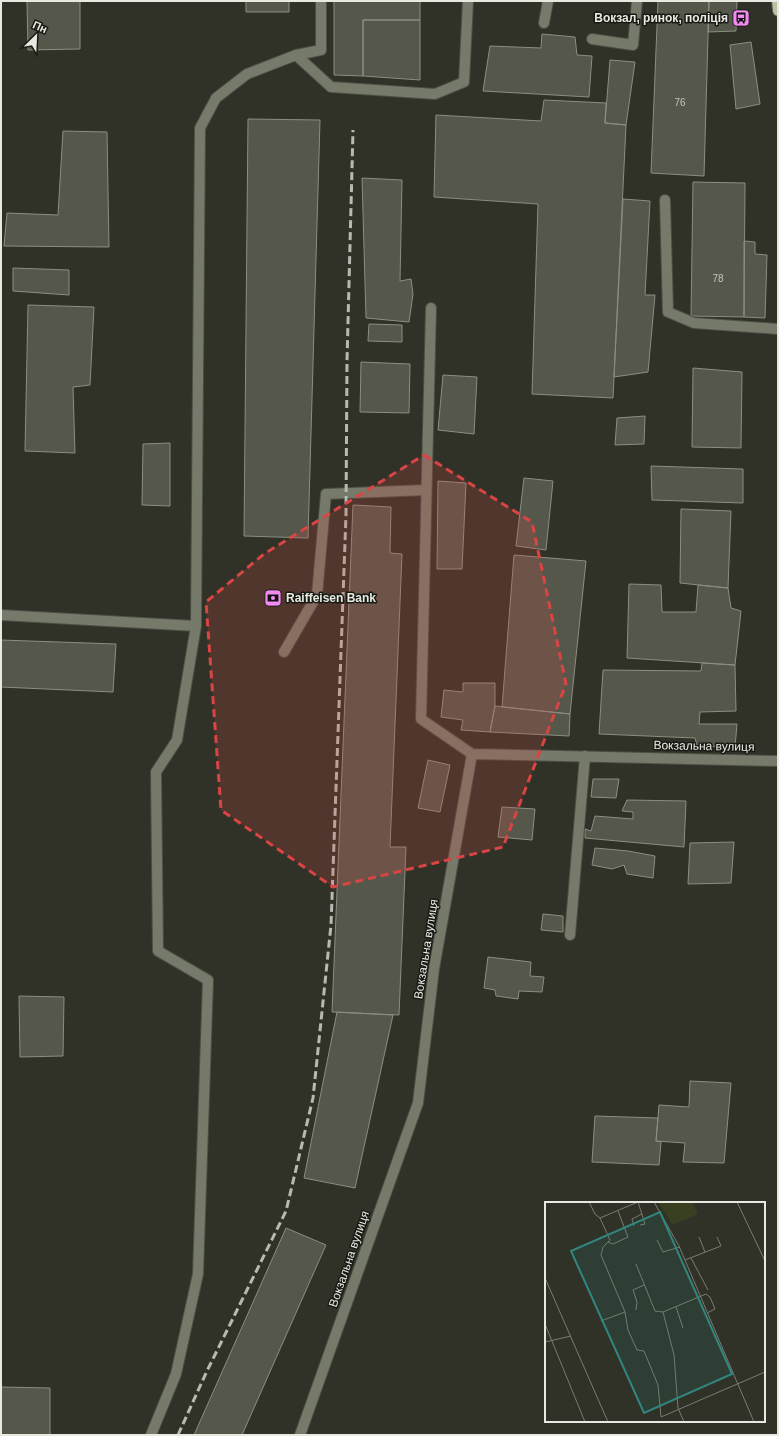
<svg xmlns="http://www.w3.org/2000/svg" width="779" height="1436" viewBox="0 0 779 1436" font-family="Helvetica,sans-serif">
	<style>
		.building { fill: #54574a; stroke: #8b8e80 }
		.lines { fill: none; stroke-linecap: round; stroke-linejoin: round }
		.minor-casing { stroke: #4d4f45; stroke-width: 12 }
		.major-casing { stroke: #4d4f45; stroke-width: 12 }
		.minor { stroke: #767a6a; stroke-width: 10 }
		.major { stroke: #bbc2a2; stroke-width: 10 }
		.rail { stroke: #b8bab1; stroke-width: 3; stroke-dasharray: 8 4; stroke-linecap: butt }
		.marked { fill: #d94544; fill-opacity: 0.2; stroke: #d94544; stroke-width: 3; stroke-dasharray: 8 5; stroke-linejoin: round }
		.labels { text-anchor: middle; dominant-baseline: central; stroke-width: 3; stroke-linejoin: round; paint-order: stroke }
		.number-label { font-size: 10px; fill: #c3c5bc }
		.poi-label { font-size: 12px; font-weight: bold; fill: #e8eae2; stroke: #181a14; text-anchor: end }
		.street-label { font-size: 12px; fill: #e8eae2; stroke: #181a14 }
		.inset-road { fill: none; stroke: #7a7c72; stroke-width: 1 }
		.view { fill: #30877f; fill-opacity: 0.15; stroke: #30877f; stroke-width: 2 }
		.inset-edge { fill: none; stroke: #e8eae2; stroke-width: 2 }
	</style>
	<rect width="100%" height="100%" fill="#303227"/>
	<path class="building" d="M27 1H80V49L28 50Z
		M246 1H289V12H246Z
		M334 1H420V20H363V76L334 75Z
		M658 1H709L704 176 651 173Z
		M709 1H737L736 31 708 32Z
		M363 20H420V80L363 76Z
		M542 34 575 37 577 55 592 56 589 97 483 91 490 46 541 48Z
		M751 42 760 104 736 109 730 45Z
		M610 60 635 62 626 125 605 123Z
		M544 100 606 103 605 123 626 125 613 398 532 394 538 204 434 197 436 115 541 121Z
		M248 119 320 120 308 538 244 536Z
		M63 131 107 132 109 247 4 246 7 213 58 215Z
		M362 178 402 180 400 281 411 279 413 294 409 322 366 318Z
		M693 182 745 183 744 317 691 316Z
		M623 199 650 201 645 295H655L648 372 614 377Z
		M744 241 755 242V254L767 255 765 318 744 317Z
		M13 268 69 270V295L13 291Z
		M28 305 94 307 90 385 73 387 75 453 25 451Z
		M369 324 402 325V342L368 341Z
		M361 362 410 364 409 413 360 412Z
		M693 368 742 372 741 448 692 447Z
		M443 375 477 377 474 434 438 430Z
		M645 416 644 444 615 445 617 418Z
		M170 443V506L142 505 143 444Z
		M651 466 743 469V503L652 500Z
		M524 478 553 481 546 550 516 546Z
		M438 481 466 483 462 569H437Z
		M353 505 391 507 390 553 402 554 390 847H406L399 1015 332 1012Z
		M681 509 731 511 728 588 680 583Z
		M514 555 586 561 570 714 502 707Z
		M629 584 661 585 662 612H696L698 585 728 588 731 608 741 611 735 665 627 658Z
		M1 640 116 644 113 692 1 687Z
		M702 663 735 665 736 711 700 712 699 724H737L735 747 697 746 695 738 599 734 603 670 701 671Z
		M463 683H495V706L490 732 461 730 463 720 441 717 444 690 463 692Z
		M495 706 570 714 569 736 490 732Z
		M428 760 450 765 440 812 418 808Z
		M593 779H619L616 798 591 797Z
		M627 800 686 801 684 847 585 838V829L591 831 595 816 633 819V812L622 811Z
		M502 807 535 809 532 840 498 837Z
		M734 842 731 883 688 884 690 843Z
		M595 848 628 851 655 856 653 878 627 874 624 865 612 869 592 865Z
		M543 914 563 916V932L541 930Z
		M488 957 531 962 530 976 544 977 542 992 519 991 518 999 496 996 495 990 484 988Z
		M19 996 64 997 63 1056 20 1057Z
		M337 1012 393 1015 355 1188 304 1178Z
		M690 1081 731 1083 724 1163 683 1162 685 1143 656 1141 659 1105 689 1107Z
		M595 1116 658 1118 656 1141 661 1142 659 1165 592 1162Z
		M286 1228 326 1245 242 1435H194Z
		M1 1387 50 1388V1435H1Z"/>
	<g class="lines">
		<g class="minor-casing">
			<path id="minor" d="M544 23 548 1
				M592 39 633 45 637 1
				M296 55 331 87 435 94 464 82 468 1
				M665 200 668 312 694 323 778 329
				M431 308 421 719 472 754
				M1 615 196 626
				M284 652 317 595 326 494 426 490
				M570 935 585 756
				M151 1435 176 1374 198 1274 208 980 158 951 156 772 177 740 196 626 200 128 216 98 247 74 296 55 321 50V1
				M300 1435 418 1103 434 969 472 754 778 761"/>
		</g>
		<g class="major-casing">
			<path id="major" d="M777 1 778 11"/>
		</g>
		<use href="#minor" class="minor"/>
		<use href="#major" class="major"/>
		<path class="rail" d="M178 1435 206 1373 286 1211 313 1098 331 925 346 515 347 361 353 130"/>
	</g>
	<path class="marked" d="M424 455 532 522 566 684 503 847 333 887 221 810 206 602 264 554Z"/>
	<defs>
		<g id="bus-square" transform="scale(0.9)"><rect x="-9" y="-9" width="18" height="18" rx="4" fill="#f38af2" stroke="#181a14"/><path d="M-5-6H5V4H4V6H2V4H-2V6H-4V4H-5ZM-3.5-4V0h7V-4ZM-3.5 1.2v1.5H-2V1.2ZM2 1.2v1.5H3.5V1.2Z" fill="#111"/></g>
		<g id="bank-square" transform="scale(0.9)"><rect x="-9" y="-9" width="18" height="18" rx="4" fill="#f38af2" stroke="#181a14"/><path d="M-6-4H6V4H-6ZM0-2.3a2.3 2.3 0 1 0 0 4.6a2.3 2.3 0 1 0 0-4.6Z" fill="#111"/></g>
	</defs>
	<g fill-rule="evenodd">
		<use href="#bus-square" x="741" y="18"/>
		<use href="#bank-square" x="273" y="598"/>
	</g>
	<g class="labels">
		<g class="number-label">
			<text x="680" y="102">76</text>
			<text x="718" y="278">78</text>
		</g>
		<g class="poi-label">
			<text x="728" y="18">Вокзал, ринок, поліція</text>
			<text x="286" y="598" text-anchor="start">Raiffeisen Bank</text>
		</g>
		<g class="street-label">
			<text transform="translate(704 746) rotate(1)">Вокзальна вулиця</text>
			<text transform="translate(426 949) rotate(-81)">Вокзальна вулиця</text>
			<text transform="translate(349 1259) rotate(-71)">Вокзальна вулиця</text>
		</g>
	</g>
	<g transform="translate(545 1202)">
		<rect width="220" height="220" fill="#303227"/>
		<path d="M113 0H148L153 12 128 23Z" fill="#393f21"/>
		<path class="inset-road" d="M44 0 50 12 55 16 93 0M93 0 100 22 95 23M109 0 134 44 209 220M192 0 220 59M55 16 65 38 58 45 56 53 80 110 83 128 92 148 99 149 113 183 116 215 220 170M89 24 87 17 97 12M154 35 160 50M112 38 118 50 135 45M63 40 68 42 83 35 73 9M146 56 163 88M140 58 176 44 172 35M91 62 110 109 118 110M0 76 63 220M131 105 138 126M91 108 92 100 88 88 99 83M56 119 80 110M0 122 40 220M0 140 26 134M139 220 133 206 129 153 118 110 161 92 165 95 170 107 162 111"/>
		<path class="view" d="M115 10 187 172 99 211 26 49Z"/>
		<rect width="220" height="220" class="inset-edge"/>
	</g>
	<rect width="779" height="1436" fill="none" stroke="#e8eae2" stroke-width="4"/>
	<g transform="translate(36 36) rotate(24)" stroke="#181a14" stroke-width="3" paint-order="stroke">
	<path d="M0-3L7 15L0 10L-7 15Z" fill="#e8eae2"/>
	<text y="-6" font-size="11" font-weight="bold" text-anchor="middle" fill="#e8eae2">Пн</text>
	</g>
</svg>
